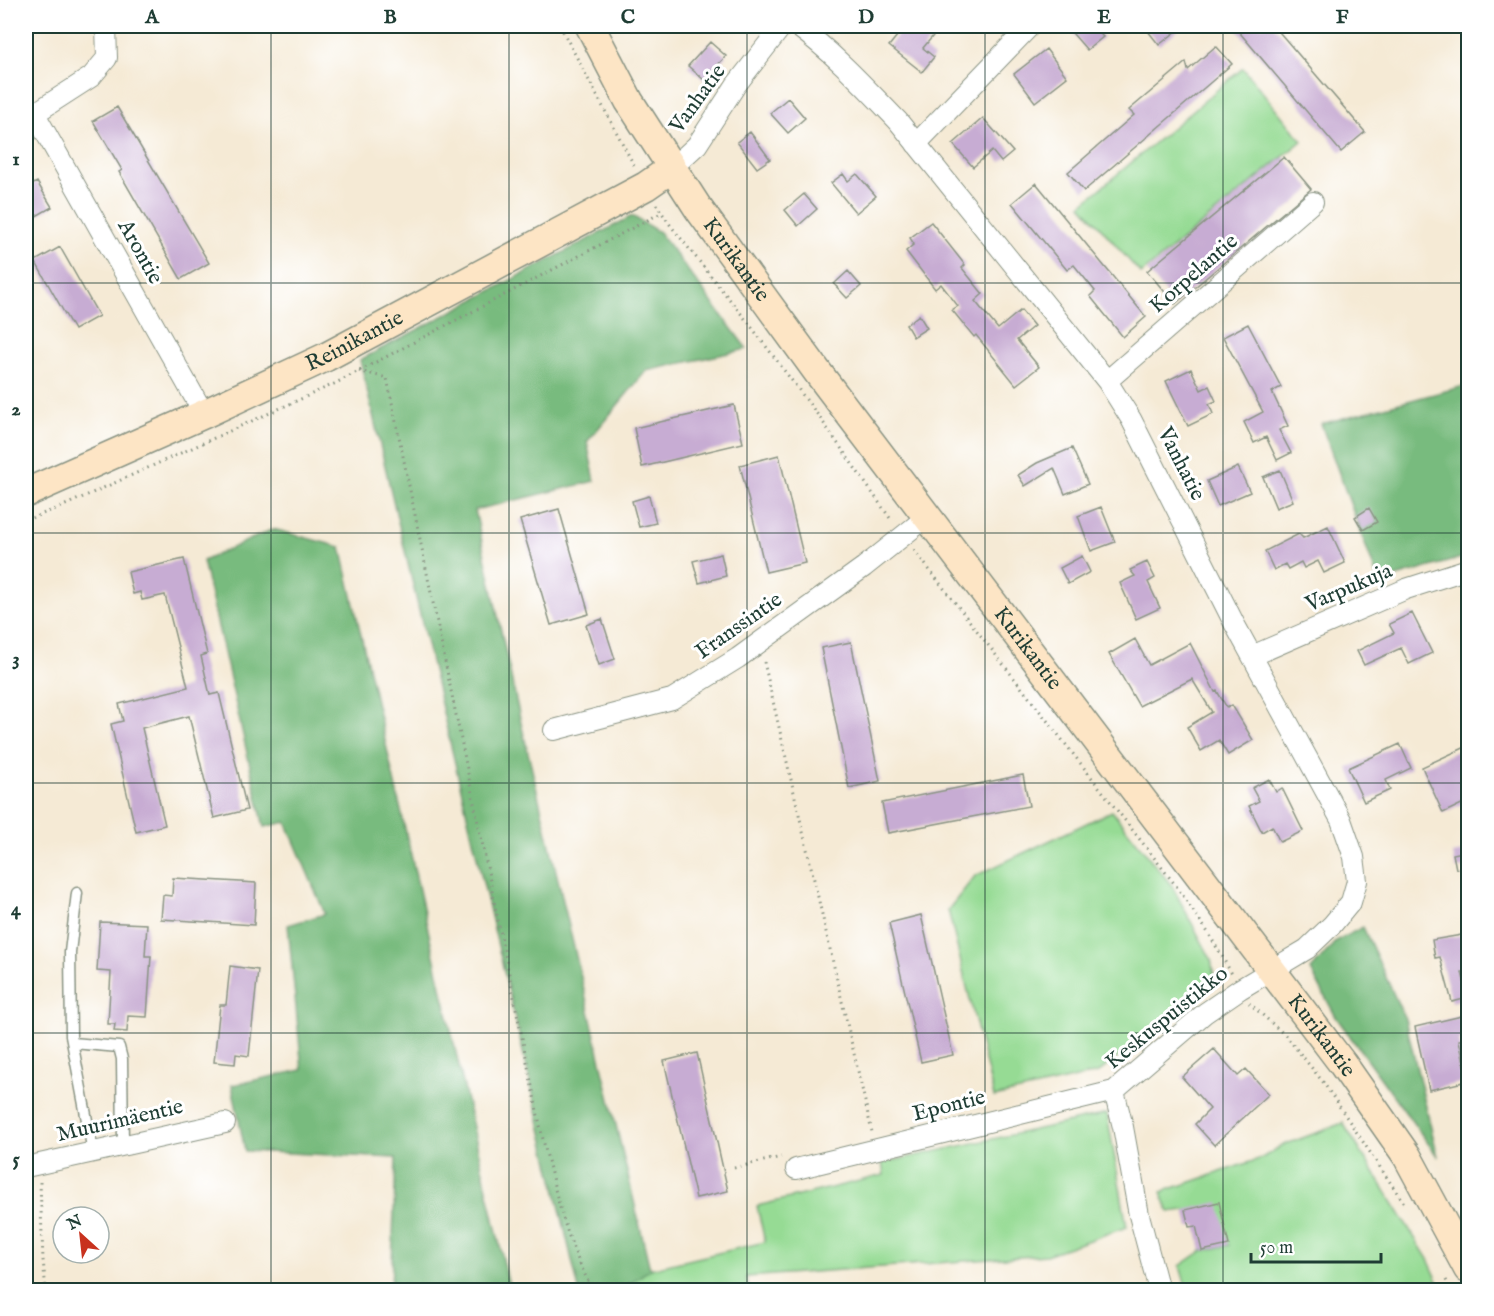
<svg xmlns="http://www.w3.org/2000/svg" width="1494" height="1316" viewBox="0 0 1494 1316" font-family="'IM FELL English',serif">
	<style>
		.green { fill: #96db94; stroke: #5a8c64; stroke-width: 1.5 }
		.forest { fill: #78bb7e; stroke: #4c7c59; stroke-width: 1.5 }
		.building { fill: #c7acd3 }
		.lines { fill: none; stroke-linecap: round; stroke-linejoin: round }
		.lane-casing { stroke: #8a9484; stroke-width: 13 }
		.street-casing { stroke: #8a9484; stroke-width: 22 }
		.secondary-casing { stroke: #8a9484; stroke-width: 31 }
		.path { stroke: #8a9484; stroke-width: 3; stroke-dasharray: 1.5 4.5; stroke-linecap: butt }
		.lane { stroke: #fff; stroke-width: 10 }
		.street { stroke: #fff; stroke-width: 20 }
		.secondary { stroke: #fde5c5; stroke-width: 28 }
		.grid { fill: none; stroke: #1f3d34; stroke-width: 1.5; stroke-opacity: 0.55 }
		.labels { text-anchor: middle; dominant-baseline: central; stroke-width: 6; stroke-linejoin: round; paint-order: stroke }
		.street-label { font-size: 22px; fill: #1f3d34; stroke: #fff }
		.neatline { fill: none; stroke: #1f3d34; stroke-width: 2 }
		.grid-label { font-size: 20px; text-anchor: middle; font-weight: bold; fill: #1f3d34 }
	</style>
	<rect width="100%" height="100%" fill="#fff"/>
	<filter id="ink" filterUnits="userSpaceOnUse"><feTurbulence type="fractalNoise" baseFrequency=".0167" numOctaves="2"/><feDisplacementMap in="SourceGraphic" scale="12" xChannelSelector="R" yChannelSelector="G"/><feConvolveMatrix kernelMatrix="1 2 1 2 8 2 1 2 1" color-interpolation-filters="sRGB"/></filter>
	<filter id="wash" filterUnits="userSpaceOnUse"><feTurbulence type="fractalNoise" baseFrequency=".008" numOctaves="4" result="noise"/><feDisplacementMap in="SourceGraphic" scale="24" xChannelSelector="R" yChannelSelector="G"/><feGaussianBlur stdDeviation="1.35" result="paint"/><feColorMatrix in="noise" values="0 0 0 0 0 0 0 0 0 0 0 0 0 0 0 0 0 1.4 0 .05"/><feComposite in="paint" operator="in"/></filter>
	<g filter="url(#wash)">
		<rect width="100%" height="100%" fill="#f5ead5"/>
		<path class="green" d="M1243 68 1302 141 1141 274 1081 205Z
			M1112 811 1172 886 1211 959 1214 976 1208 986 1098 1073 994 1097 948 910 975 876Z
			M1107 1114 1127 1227 1046 1255 746 1277 749 1290H621L650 1269 765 1242 757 1206 884 1175 882 1163Z
			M1343 1123 1428 1259 1442 1290H1187L1180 1266 1202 1251 1229 1245 1185 1210 1169 1212 1161 1192 1262 1158 1281 1146Z"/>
		<path class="forest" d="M632 216 659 232 747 349 646 371 587 442 595 481 475 510 521 723 650 1269 621 1290H579L360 360Z
			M1468 385V556L1379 582 1321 424Z
			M273 529 341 547 510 1290H391L396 1158 245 1151 232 1085 302 1070 288 925 325 914 286 822 264 827 203 561Z
			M1363 927 1405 1019 1438 1157 1336 1017 1311 970 1336 941Z"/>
		<g id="blocks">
			<path class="building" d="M905 26H919L933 36 923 48 934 57 922 72 889 46Z
				M1066 26H1093L1103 37 1087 50Z
				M1144 26H1183L1159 45Z
				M1234 26H1274L1365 132 1341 152Z
				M710 42 726 56 704 80 688 66Z
				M1216 46 1232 64 1084 191 1068 172 1134 115 1129 110 1186 62 1188 70Z
				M1046 49 1067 77 1035 102 1014 74Z
				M788 98 805 118 788 133 770 113Z
				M117 107 209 263 181 279 119 172 122 170 93 121Z
				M983 118 1013 152 1001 162 992 151 973 167 953 144Z
				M750 132 770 159 757 168 737 142Z
				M1284 157 1311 189 1175 304 1147 271Z
				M843 174 848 181 857 174 876 196 856 213 831 183Z
				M37 182 52 207 26 222V188Z
				M1036 183 1146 317 1123 337 1090 296 1095 291 1074 265 1067 270 1012 203Z
				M804 194 817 209 798 226 785 210Z
				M931 222 965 265 962 268 983 294 975 301 998 329 1021 310 1034 326 1017 340 1039 367 1016 385 976 335 974 337 952 310 958 306 941 284 935 289 906 251 914 244 910 238Z
				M60 247 99 316 74 330 35 261Z
				M848 271 861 286 847 298 834 284Z
				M919 315 927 328 913 337 906 325Z
				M1248 324 1281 387 1272 392 1288 426 1279 430 1291 453 1277 460 1266 437 1254 443 1244 422 1263 412 1223 337Z
				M1191 369 1201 390 1209 386 1216 401 1209 404 1213 414 1188 426 1166 381Z
				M734 405 743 443 642 467 634 428Z
				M1072 448 1088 484 1065 494 1054 468 1025 486 1018 475 1037 463Z
				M779 455 805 563 766 572 740 465Z
				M1238 467 1250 492 1218 506 1207 481Z
				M1280 470 1293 501 1276 508 1263 477Z
				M649 496 656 523 639 527 632 501Z
				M1101 507 1115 542 1091 551 1078 516Z
				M1369 508 1377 522 1363 530 1355 517Z
				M559 509 589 614 551 625 520 520Z
				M1328 526 1345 563 1324 573 1318 561 1304 568 1301 562 1288 569 1285 564 1274 570 1265 551 1299 534 1303 538Z
				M721 554 726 576 699 583 693 561Z
				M1082 556 1090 572 1068 584 1060 568Z
				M184 559 207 654 201 656 210 695 219 693 247 810 214 818 189 716 142 728 165 825 136 832 111 724 123 721 119 704 188 687 165 595 142 600 140 592 133 594 128 572Z
				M1147 562 1155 578 1148 582 1160 608 1136 619 1120 583 1135 576 1130 570Z
				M1412 613 1432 653 1409 664 1401 648 1364 665 1357 651 1394 633 1389 624Z
				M602 619 615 659 599 665 586 625Z
				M1135 639 1149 665 1190 643 1215 692 1217 691 1227 708 1232 705 1253 740 1228 755 1219 740 1201 751 1187 727 1212 712 1192 679 1139 706 1109 654Z
				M851 642 880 781 849 788 821 648Z
				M1400 744 1411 768 1386 780 1390 790 1364 802 1348 768Z
				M1468 746V801L1443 813 1422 767Z
				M1023 775 1029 806 888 833 882 803Z
				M1269 779 1276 792 1282 788 1303 831 1280 842 1272 826 1262 832 1249 806 1259 801 1252 788Z
				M1468 851V867L1456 869 1453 854Z
				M173 878 256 883 254 925 161 919 163 895 172 896Z
				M921 915 953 1055 921 1062 889 923Z
				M100 922 147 924 145 956H151L147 1017 128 1016 127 1032 114 1031 115 1024H108L111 972 97 971Z
				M1468 934V971L1462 972 1468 998 1452 1002 1440 957 1435 958 1432 940Z
				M230 966 258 970 249 1056 236 1054 235 1064 214 1062 220 1005H226Z
				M1466 1015 1468 1038 1459 1040 1468 1081 1429 1090 1415 1027Z
				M1214 1049 1238 1076 1246 1069 1269 1094 1214 1145 1195 1124 1210 1109 1182 1077Z
				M697 1053 728 1191 696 1198 664 1061Z
				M1219 1202 1229 1245 1202 1251 1196 1226 1189 1227 1185 1210Z"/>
		</g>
	</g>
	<g filter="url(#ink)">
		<use href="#blocks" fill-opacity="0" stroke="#8a9484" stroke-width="1.5"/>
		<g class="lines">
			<g class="lane-casing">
				<path id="lane" d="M77 893 70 952 71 1036 93 1152
					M73 1043 119 1047 122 1059 123 1145"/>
			</g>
			<g class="street-casing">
				<path id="street" d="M35 114 204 414
					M26 119 91 77 107 58 106 26
					M916 144 1030 26
					M672 168 697 145 736 85 782 26
					M1107 381 1313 202
					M1252 656 1406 589 1468 569
					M554 730 672 699 738 658 864 567 928 516
					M1114 1091 1123 1127 1139 1215 1159 1290
					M26 1167 225 1123
					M796 1169 1114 1091 1205 1013 1240 989 1307 949 1332 925 1351 902 1357 881 1354 857 1341 820 1235 625 1131 419 1107 381 898 121C866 88 834 53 797 26"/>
			</g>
			<g class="secondary-casing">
				<g id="secondary">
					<path id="s1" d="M590 26 629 101 698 208 819 374 1342 1063 1407 1156 1468 1269"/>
					<path id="s2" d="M26 493 204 414 326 357 646 186 672 168"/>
				</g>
			</g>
			<path class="path" d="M560 26 635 167
				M656 204 671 226 750 325 820 418 892 521
				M359 371 387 378 542 1135C555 1190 565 1240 593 1290
				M26 520 61 507 334 384 661 213
				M914 550 1177 887 1209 934 1232 974
				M764 662 872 1132
				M1249 1003 1286 1036 1323 1082 1404 1203
				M734 1168 781 1157
				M40 1182 43 1260 46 1290
				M1446 1280 1451 1290
				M702 1290 718 1288 723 1290
				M1387 1290H1390"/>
			<use href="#lane" class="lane"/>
			<use href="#street" class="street"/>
			<use href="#secondary" class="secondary"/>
		</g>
	</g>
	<path class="grid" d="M271 26V1290M509 26V1290M747 26V1290M985 26V1290M1223 26V1290M26 283H1468M26 533H1468M26 783H1468M26 1033H1468"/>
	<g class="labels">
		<g class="street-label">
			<text transform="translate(698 99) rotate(-54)">Vanhatie</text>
			<text transform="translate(140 252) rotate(61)">Arontie</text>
			<text stroke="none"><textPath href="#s1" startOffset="276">Kurikantie</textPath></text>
			<text transform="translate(1194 274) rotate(-41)">Korpelantie</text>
			<text stroke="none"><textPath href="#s2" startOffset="362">Reinikantie</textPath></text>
			<text transform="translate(1181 464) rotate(63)">Vanhatie</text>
			<text transform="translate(1349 588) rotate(-23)">Varpukuja</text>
			<text transform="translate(739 626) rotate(-35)">Franssintie</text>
			<text stroke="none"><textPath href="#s1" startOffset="762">Kurikantie</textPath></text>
			<text transform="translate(1167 1018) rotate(-39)">Keskuspuistikko</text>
			<text stroke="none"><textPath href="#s1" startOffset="1248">Kurikantie</textPath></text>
			<text transform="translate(949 1106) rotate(-14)">Epontie</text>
			<text transform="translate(120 1121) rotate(-13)">Muurimäentie</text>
		</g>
	</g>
	<rect width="1494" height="1316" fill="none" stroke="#fff" stroke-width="66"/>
	<g transform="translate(81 1235) rotate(333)"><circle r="28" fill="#ffffff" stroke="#a5b1ae" stroke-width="1.5"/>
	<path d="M0-4.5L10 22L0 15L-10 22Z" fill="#c8321e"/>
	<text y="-9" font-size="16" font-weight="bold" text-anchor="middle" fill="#1f3d34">N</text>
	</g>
	<path d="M1251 1253v9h130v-9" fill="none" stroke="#1f3d34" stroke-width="3"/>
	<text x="1260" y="1253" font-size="18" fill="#1f3d34" stroke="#ffffff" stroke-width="4.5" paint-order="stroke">50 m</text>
	<rect x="33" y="33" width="1428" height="1250" class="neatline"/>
	<g class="grid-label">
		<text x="152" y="23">A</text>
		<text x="390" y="23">B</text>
		<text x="628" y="23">C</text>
		<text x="866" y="23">D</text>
		<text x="1104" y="23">E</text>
		<text x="1342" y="23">F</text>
		<text x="16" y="165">1</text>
		<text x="16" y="415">2</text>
		<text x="16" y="665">3</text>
		<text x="16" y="915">4</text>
		<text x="16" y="1165">5</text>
	</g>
</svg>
